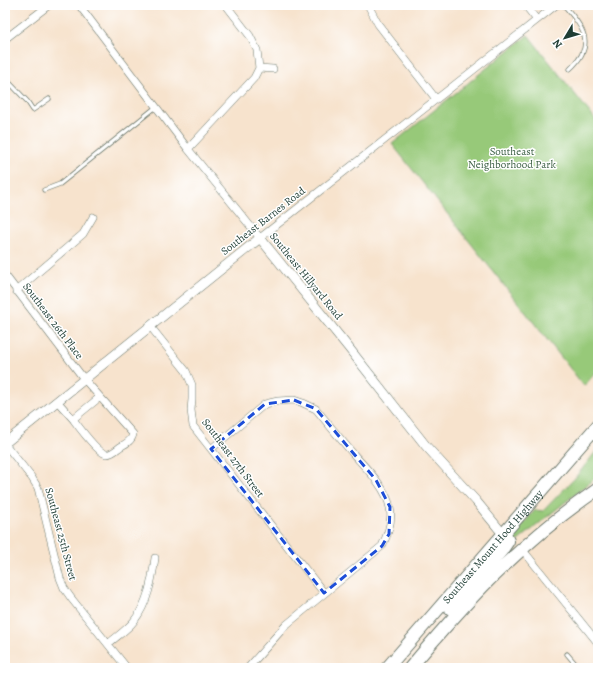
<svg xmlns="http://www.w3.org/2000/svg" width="603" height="673" viewBox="0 0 603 673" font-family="Alegreya,serif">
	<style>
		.green { fill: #97c979; stroke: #5b8356 }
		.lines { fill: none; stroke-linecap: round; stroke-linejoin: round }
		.service-casing { stroke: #6b776a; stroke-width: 5 }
		.minor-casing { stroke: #6b776a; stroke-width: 8 }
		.tertiary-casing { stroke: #6b776a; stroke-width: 10 }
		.trunk-casing { stroke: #6b776a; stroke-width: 14 }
		.service { stroke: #fff; stroke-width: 3.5 }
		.minor { stroke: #fff; stroke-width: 7 }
		.tertiary { stroke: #fff; stroke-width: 9 }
		.trunk { stroke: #fff; stroke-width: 12 }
		.marked { fill: none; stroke: #1d4ed8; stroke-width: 3; stroke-dasharray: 8 5; stroke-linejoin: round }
		.labels { text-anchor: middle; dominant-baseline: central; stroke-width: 3; stroke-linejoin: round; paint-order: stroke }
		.park-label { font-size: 11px; fill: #3d6045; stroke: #fff }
		.street-label { font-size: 11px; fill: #1f3d34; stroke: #fff }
	</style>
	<rect width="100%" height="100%" fill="#fff"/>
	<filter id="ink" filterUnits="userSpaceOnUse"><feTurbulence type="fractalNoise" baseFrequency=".025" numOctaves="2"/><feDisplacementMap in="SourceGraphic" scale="8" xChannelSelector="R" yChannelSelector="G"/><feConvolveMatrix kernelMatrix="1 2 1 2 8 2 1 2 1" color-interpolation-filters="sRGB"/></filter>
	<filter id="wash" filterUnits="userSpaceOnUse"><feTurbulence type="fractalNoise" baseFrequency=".012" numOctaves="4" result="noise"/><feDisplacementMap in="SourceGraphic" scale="16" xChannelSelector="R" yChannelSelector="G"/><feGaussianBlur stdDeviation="0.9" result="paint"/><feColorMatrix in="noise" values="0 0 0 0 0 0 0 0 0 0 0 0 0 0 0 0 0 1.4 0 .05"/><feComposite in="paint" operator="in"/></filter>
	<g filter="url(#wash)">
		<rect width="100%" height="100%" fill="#f7e3cd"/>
		<path class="green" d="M528 35 598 123V370L584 386 392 144Z
			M598 449V476L553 512 513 545V536L535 510 543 511 575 478Z"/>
	</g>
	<g filter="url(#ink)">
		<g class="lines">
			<g class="service-casing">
				<path id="service" d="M564 5C583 28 597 44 570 69
					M5 78 27 101 33 110 49 99
					M44 190 60 184 156 107
					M567 654 579 668"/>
			</g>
			<g class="minor-casing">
				<path id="minor" d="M79 5 188 149 260 238 556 5
					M226 5 250 36 257 50 259 68
					M368 5 378 24 436 99
					M525 5 537 20
					M5 39 49 5
					M259 68 273 69
					M188 149 254 78 259 68
					M5 275 84 379 133 434C132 441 125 444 120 447 116 450 111 455 106 454 97 452 79 427 73 419L100 397
					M16 291 83 234 93 217
					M150 326 186 371 192 385V399L191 410 193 426 324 593
					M57 401 73 419
					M5 444 32 478 38 488 60 578 64 588 71 598 127 668
					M211 449 265 404 278 401 294 400 303 403 316 409C329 425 342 441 356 457 368 470 387 489 390 508 393 521 388 534 382 546L286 625 248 668
					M522 549 598 643
					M108 644C117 636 127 630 134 621 148 603 152 580 155 558"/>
			</g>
			<g class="tertiary-casing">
				<path id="tertiary" d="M5 443 260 238 348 347 426 446 476 501 503 534"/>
			</g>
			<g class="trunk-casing">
				<g id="trunk">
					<path d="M451 609 502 550 508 541 506 537 503 534"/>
					<path id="s1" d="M387 668 598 425"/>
					<path d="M410 668C436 637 463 606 492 577 525 545 560 515 598 489"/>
				</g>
			</g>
			<use href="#service" class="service"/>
			<use href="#minor" class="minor"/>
			<use href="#tertiary" class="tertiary"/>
			<use href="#trunk" class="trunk"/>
		</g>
	</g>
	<path class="marked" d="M294 400 316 409 376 480 390 507 389 534 382 546 324 593 211 449 265 404Z"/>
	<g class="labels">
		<g class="park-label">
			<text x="512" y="151">Southeast<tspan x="512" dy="13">Neighborhood Park</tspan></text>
		</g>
		<g class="street-label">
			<text transform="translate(263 221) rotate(-38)">Southeast Barnes Road</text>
			<text transform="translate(306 276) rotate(51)">Southeast Hillyard Road</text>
			<text transform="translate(53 321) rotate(53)">Southeast 26th Place</text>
			<text transform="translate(233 458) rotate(53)">Southeast 27th Street</text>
			<text transform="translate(61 534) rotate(75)">Southeast 25th Street</text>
			<text stroke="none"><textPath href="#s1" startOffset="161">Southeast Mount Hood Highway</textPath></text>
		</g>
	</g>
	<rect width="603" height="673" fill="none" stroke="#fff" stroke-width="20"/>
	<g transform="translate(565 38) rotate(232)" stroke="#ffffff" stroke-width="3" paint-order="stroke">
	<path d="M0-3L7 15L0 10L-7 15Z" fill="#1f3d34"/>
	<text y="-6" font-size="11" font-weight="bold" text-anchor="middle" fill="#1f3d34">N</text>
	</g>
</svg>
